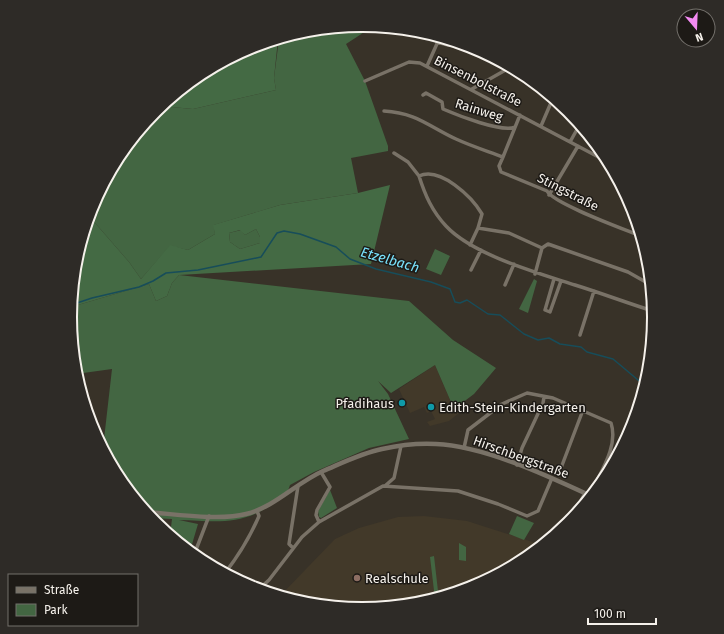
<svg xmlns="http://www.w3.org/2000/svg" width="724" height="634" viewBox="0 0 724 634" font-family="'Fira Sans',sans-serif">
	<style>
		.built { fill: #423929 }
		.green { fill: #436642 }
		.forest { fill: #446a44; fill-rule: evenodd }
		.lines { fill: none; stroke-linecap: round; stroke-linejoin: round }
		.stream { stroke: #174d5a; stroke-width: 1.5 }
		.minor { stroke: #797267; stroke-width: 3.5 }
		.tertiary { stroke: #797267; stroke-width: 4.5 }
		.culture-dot { fill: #0f9aa8; stroke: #1d1a16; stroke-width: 1.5 }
		.education-dot { fill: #8d6e63; stroke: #1d1a16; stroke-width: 1.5 }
		.labels { text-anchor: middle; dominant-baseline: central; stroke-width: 3; stroke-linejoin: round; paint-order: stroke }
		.street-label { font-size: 13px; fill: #f5f1eb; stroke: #1d1a16 }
		.poi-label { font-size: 13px; fill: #f5f1eb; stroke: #1d1a16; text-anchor: start }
		.water-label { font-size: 14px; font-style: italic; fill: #79e2fc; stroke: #1d1a16 }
		.rim { fill: none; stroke: #f5f1eb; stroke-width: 2 }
	</style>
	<rect width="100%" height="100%" fill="#383228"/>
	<path class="built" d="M435 365 454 409 459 413 449 421 430 426 427 422 435 419 431 411 427 413 424 407 410 413 399 389Z
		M424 516 467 521 542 545 524 560 474 587 419 603 362 609 305 603 280 596 335 539 359 528 398 517Z"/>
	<path class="green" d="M364 25 366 31 346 44 365 81 388 146V151L351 158 358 193 280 205 214 225 215 234 188 250 170 246 141 279 129 262 89 216C101 176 129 143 156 110L161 106 193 109 276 90 274 78 279 39 305 31Z
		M256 229 260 237V243L240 249 230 242 229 233 241 230 245 235Z
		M435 249 450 256 441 275 426 269Z
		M179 275 409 301 453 340 496 368 474 394 454 409 435 365 391 393 378 381 388 394 409 439 369 448 314 472 290 485C286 498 281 499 270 506 238 526 215 521 179 520L198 524 190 551 170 535 172 519 151 518 119 479 103 448 112 369 76 374 70 317 71 307 149 284 156 301 167 296 172 283Z
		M534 279 537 281 528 313 519 309Z
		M330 490 337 508 321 518 319 517 318 511Z
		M517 516 534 523 524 540 509 534Z
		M459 543 466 547V561L459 560Z
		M434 556 438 591 457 592 435 599 430 557Z"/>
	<path class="forest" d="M278 39 274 78 276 90 193 109 161 106C194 79 236 46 278 39Z
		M390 185 371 264 179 275 172 283 167 296 156 301 149 284 71 307 76 260 89 216 129 262 141 279 170 245 188 250 215 234 213 225 280 205 358 193ZM256 229 260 237V243L240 249 230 242 229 233 240 230 245 235Z"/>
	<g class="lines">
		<path class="stream" d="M71 305 92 298 139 287 153 281 166 273 198 270 261 257 277 233 284 231 300 234 336 247 350 259 376 269 431 282 450 289 455 302 460 303 467 300 488 314 500 315 524 334 538 340 549 338 560 344 581 347 587 352 613 359 638 380 646 383"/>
		<path class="minor" d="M437 42 448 45H465
			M427 66 440 37
			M365 81 409 62 420 63 608 162
			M472 89 511 67
			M423 95 426 93 442 102 443 109C457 115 502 133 515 127
			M384 111C417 113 428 126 456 139 471 146 487 151 503 157L499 166 501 172 547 191C554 204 624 229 641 236
			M541 126 553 98
			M570 142 580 124
			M394 153 408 162 419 176
			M503 157 520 115
			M549 195 578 146
			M470 245 478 228
			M542 248 548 244 628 272 651 285
			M471 270 481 250
			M535 274 542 248 509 233 478 228 482 214C472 197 440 166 419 176 425 195 432 211 446 226 473 255 538 273 575 285 601 293 627 303 653 311
			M554 279 545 310 550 312 561 281
			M505 285 514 264
			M580 335 594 291
			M464 448 468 430 502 404 527 393 553 398 611 423C619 447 599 474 590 495
			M517 465 522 448 543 403 544 397
			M561 468 583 410
			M386 485 394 478 401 446
			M319 522 316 515 317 510 330 487 321 472
			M568 524 585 493
			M293 548 289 544 298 486
			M194 555 209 516
			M225 573C239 555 250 537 259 516L257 511
			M259 589 269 580 302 537 319 522 383 486 458 491 498 504 527 516 538 511 552 478"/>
		<path class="tertiary" d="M146 512C175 514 219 521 246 514 275 507 296 483 323 471 342 463 362 453 382 449 400 445 419 443 436 444 484 446 548 476 591 496"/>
	</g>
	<g class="culture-dot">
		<circle cx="402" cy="403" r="4"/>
		<circle cx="431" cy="407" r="4"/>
	</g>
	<circle class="education-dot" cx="357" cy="578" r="4"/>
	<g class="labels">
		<g class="street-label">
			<text transform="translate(478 81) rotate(27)">Binsenbolstraße</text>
			<text transform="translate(479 110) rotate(17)">Rainweg</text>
			<text transform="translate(568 192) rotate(27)">Stingstraße</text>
			<text transform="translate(521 457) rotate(20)">Hirschbergstraße</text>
		</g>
		<g class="poi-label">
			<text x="394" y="403" text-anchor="end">Pfadihaus</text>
			<text x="439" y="407">Edith-Stein-Kindergarten</text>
			<text x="365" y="578">Realschule</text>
		</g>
		<g class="water-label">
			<text transform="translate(390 260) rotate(16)">Etzelbach</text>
		</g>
	</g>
	<path d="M0 0H724V634H0ZM77 317a285 285 0 1 1 570 0a285 285 0 1 1-570 0Z" fill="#2e2b27" fill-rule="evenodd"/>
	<path class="rim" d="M77 317a285 285 0 1 1 570 0a285 285 0 1 1-570 0Z"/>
	<rect x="8" y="574" width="130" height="52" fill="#1d1a16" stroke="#73706b"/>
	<rect x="16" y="587" width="20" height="6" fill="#797267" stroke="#73706b"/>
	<text x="44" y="594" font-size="12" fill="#f5f1eb">Straße</text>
	<rect x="16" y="604" width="20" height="12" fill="#436642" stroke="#73706b"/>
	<text x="44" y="614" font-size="12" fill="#f5f1eb">Park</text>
	<g transform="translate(696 28) rotate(161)"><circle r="19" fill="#1d1a16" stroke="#73706b"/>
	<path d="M0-3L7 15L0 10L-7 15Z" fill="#f38af2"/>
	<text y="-6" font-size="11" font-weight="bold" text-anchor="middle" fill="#f5f1eb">N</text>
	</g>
	<path d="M588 618v6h68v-6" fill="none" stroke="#f5f1eb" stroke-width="2"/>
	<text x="594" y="618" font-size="12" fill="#f5f1eb" stroke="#1d1a16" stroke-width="3" paint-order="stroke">100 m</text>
</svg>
